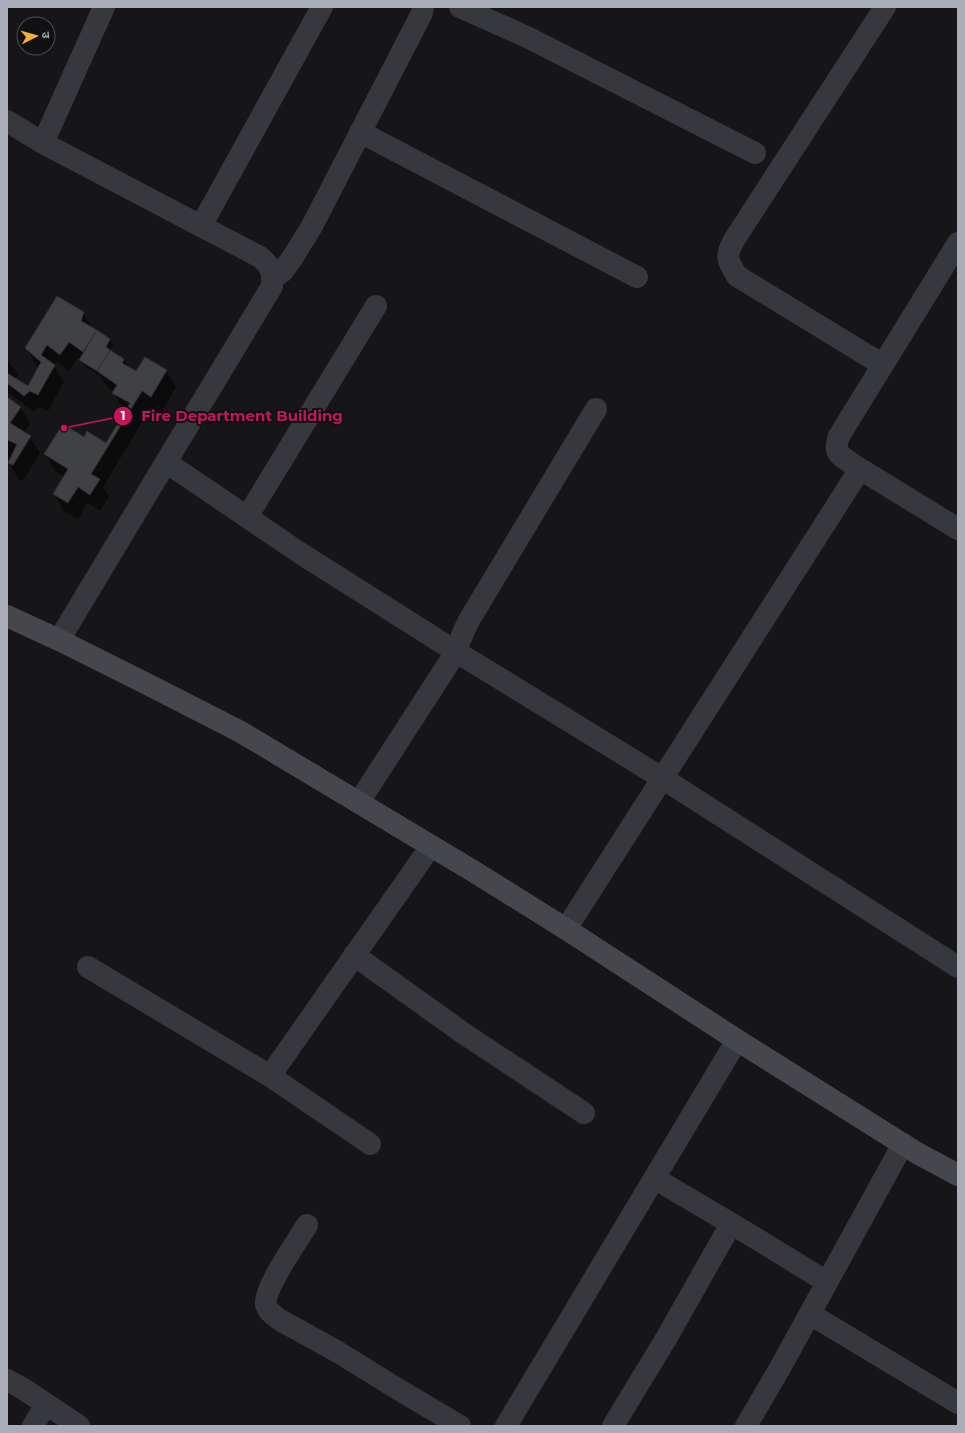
<svg xmlns="http://www.w3.org/2000/svg" width="965" height="1433" viewBox="0 0 965 1433" font-family="Montserrat,'Noto Sans Devanagari',sans-serif">
	<style>
		.shadow { fill: #0007 }
		.building { fill: #404145; stroke: #303034 }
		.lines { fill: none; stroke-linecap: round; stroke-linejoin: round }
		.minor { stroke: #37383d; stroke-width: 22 }
		.secondary { stroke: #45474d; stroke-width: 22 }
		.leader { fill: none; stroke: #c2185b; stroke-width: 1.5 }
		.callout-dot { fill: #c2185b; stroke: #111113; stroke-width: 1.5 }
		.mark-label { font-size: 12px; text-anchor: middle; font-weight: bold; fill: #fff }
		.callout-label { font-size: 15px; text-anchor: middle; font-weight: bold; fill: #c2185b; stroke: #111113; stroke-width: 4; stroke-linejoin: round; paint-order: stroke }
	</style>
	<rect width="100%" height="100%" fill="#161618"/>
	<path class="shadow" d="M83 313 93 329 110 340 113 345 109 351 124 359 129 368 136 373 166 371 176 387 161 413 151 407 103 487 109 496 100 511 87 503 78 519 64 511 54 494 65 477 55 471 45 454 84 438 106 444 126 411 123 409 114 392 108 388 101 377 83 365 78 358 69 371 57 361 54 366 64 382 48 411 39 407 34 412 9 393 7 395V359L18 375 15 380 29 388 39 367 36 365 27 348Z
		M7 399 21 408 30 424 24 433 30 437 40 453 23 481 19 480 9 463 12 455 7 462Z"/>
	<path class="building" d="M57 296 84 312 81 321 97 330 83 352 69 342 60 355 47 345 41 355 55 365 38 395 30 391 24 396 7 383V373L28 386 41 362 25 348Z
		M97 330 110 339 106 347 110 350 97 371 79 360Z
		M110 350 124 359 122 363 136 371 145 357 167 370 151 397 142 391 91 474 100 479 90 495 78 487 68 503 53 494 68 469 44 454 63 424 84 437 87 431 106 443 130 403 112 393 117 385 97 371Z
		M7 397 21 407 10 423 31 436 13 465 8 463 17 444 7 440Z"/>
	<g class="lines">
		<path class="minor" d="M460 7 529 38 755 153
			M7 121 43 143 260 257C271 266 273 272 272 286L59 640
			M360 132 637 277
			M43 143 104 7
			M201 226 322 7
			M958 243 839 436C833 454 839 454 852 464L958 529
			M272 279 283 271 293 257 312 226 422 13 423 7
			M883 365 737 276C727 259 725 257 734 240L885 7
			M166 462 300 553 455 651 662 778 958 967
			M247 517 376 306
			M359 802 452 658 468 622 596 409
			M566 929 860 469
			M354 955 463 1033 584 1113
			M88 967 270 1076 370 1144
			M270 1076 431 846
			M654 1178 747 1233 827 1282
			M307 1225C298 1240 264 1288 266 1304 267 1311 275 1316 280 1320L338 1352 401 1391 460 1426
			M810 1314 958 1403
			M7 1380 22 1388 79 1426
			M33 1426 46 1404
			M506 1426 737 1040
			M613 1426 667 1337 731 1224
			M746 1426 780 1368 903 1144"/>
		<path class="secondary" d="M7 616 59 640 147 684 241 732 473 871 566 929 737 1040 917 1153 958 1175"/>
	</g>
	<path class="leader" d="M64 428L123 416"/>
	<g class="callout-dot">
		<circle cx="64" cy="428" r="4"/>
		<circle cx="123" cy="416" r="10"/>
	</g>
	<g class="mark-label">
		<text x="123" y="420">1</text>
	</g>
	<g class="callout-label">
		<text x="242" y="421">Fire Department Building</text>
	</g>
	<rect width="965" height="1433" fill="none" stroke="#a8adb8" stroke-width="16"/>
	<g transform="translate(36 36) rotate(84)"><circle r="19" fill="#111113" stroke="#4d4f55"/>
	<path d="M0-3L7 15L0 10L-7 15Z" fill="#f2b134"/>
	<text y="-6" font-size="11" font-weight="bold" text-anchor="middle" fill="#a8adb8">उ</text>
	</g>
</svg>
